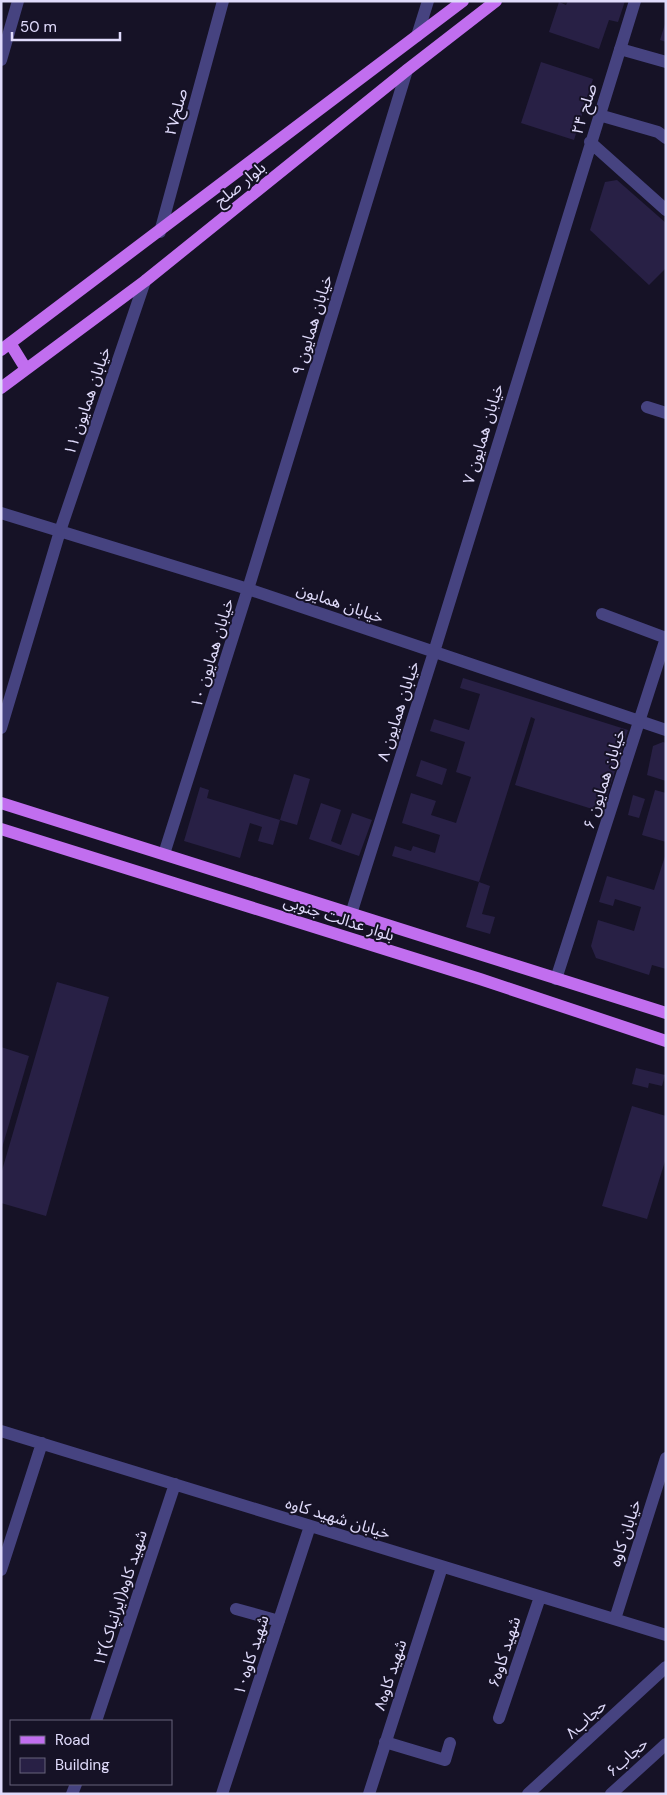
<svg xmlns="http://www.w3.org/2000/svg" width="667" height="1795" viewBox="0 0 667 1795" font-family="'DM Sans','Noto Sans Arabic',sans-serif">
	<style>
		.building { fill: #282045 }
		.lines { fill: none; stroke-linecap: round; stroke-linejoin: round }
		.minor { stroke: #464380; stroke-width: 12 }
		.major { stroke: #c16eef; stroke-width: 12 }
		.labels { text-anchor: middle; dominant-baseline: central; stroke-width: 4; stroke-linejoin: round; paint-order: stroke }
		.street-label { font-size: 16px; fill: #e0dbfb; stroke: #161226 }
	</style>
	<rect width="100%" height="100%" fill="#161226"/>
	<path class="building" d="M568 1H625L618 22 609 20 599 49 549 32 559 2 566 5Z
		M665 24H666V42L660 40Z
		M541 62 593 79 574 140 521 123Z
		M617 180 666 223V268L649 285 590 230 605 182Z
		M463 678 628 730 602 812 515 785 535 719 531 717 479 882 392 856 395 846 411 851 413 846 435 853 440 835 402 823 411 793 436 801 431 815 456 823 471 777 456 772 465 742 430 731 434 719 469 730 480 694 460 688Z
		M663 742 666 743V781L647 775 653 746Z
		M421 760 447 769 442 785 416 776Z
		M294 774 310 779 297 825 280 820 273 845 258 841 262 827 250 823 240 858 184 841 200 787 209 790 207 798 280 820Z
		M655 790 666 793V842L642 835Z
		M633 795 645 799 639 818 628 815Z
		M321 803 341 810 331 841 341 845 352 813 372 820 359 856 309 839Z
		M666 853V969L652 965 649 975 596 958 591 946 598 920 634 931 641 907 615 899 613 906 599 902 607 876 654 890Z
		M479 882 490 886 482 914 495 917 490 934 466 927Z
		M57 982 109 997 46 1216 1 1203V1174Z
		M1 1047 29 1056 2 1148H1Z
		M636 1068 665 1075 662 1086 649 1083 648 1088 632 1084Z
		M632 1106 666 1116V1158L647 1219 602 1206Z"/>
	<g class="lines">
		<path class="minor" d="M417 36 428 1
			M620 49 666 62
			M1 60 18 1
			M599 115 658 132 666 138
			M590 142 666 210
			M160 232 223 1
			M647 407 666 413
			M1 513 248 589 666 730
			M602 614 666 638
			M1 728 60 531 145 281
			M164 854 248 589 407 70
			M351 914 434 652 635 1
			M556 979 666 638
			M1 1431 666 1635
			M1 1570 42 1443
			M236 1609 279 1621
			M615 1619 666 1458
			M499 1718 540 1597
			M96 1721 175 1484
			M385 1742 445 1760 450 1743
			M72 1794 76 1784
			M222 1794 310 1526
			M369 1794 442 1567
			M528 1794 666 1667
			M611 1794 666 1744"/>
		<path class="major" d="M10 343 26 369
			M1 350 463 1
			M1 388 145 281 407 70 496 1
			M1 803 666 1013
			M1 829 480 979 666 1041"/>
	</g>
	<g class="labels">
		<g class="street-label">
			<text transform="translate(584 109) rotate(-73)">صلح ۲۴</text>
			<text transform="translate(176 112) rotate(-75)">صلح۲۷</text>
			<text transform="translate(240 184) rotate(-39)">بلوار صلح</text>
			<text transform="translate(312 325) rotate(-73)">خیابان همایون ۹</text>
			<text transform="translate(87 401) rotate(-71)">خیابان همایون ۱۱</text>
			<text transform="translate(483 434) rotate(-73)">خیابان همایون ۷</text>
			<text transform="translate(340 603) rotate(19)">خیابان همایون</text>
			<text transform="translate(212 653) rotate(-73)">خیابان همایون ۱۰</text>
			<text transform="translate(398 711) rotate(-72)">خیابان همایون ۸</text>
			<text transform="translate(604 779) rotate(-72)">خیابان همایون ۶</text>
			<text transform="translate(339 918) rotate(18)">بلوار عدالت جنوبی</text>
			<text transform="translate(338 1518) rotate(17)">خیابان شهید کاوه</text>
			<text transform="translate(625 1533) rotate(-72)">خیابان کاوه</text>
			<text transform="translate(120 1598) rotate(-72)">۱۲شهید کاوه(ایرانپاک)</text>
			<text transform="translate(504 1652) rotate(-72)">شهید کاوه۶</text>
			<text transform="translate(251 1655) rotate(-72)">شهید کاوه۱۰</text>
			<text transform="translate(390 1675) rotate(-72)">شهید کاوه۸</text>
			<text transform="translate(586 1719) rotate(-43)">حجاب۸</text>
			<text transform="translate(627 1757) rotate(-42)">حجاب۶</text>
		</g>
	</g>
	<rect width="667" height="1795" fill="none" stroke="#e0dbfb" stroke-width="5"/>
	<rect x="10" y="1720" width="162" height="65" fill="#161226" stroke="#67627b"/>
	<rect x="20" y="1736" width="25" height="8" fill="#c16eef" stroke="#67627b"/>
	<text x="55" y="1745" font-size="15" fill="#e0dbfb">Road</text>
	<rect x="20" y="1758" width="25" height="15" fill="#282045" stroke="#67627b"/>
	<text x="55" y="1770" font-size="15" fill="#e0dbfb">Building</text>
	<path d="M12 32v8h108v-8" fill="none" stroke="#e0dbfb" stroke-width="2.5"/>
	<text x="20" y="32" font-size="15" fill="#e0dbfb" stroke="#161226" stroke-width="4" paint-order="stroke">50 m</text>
</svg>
